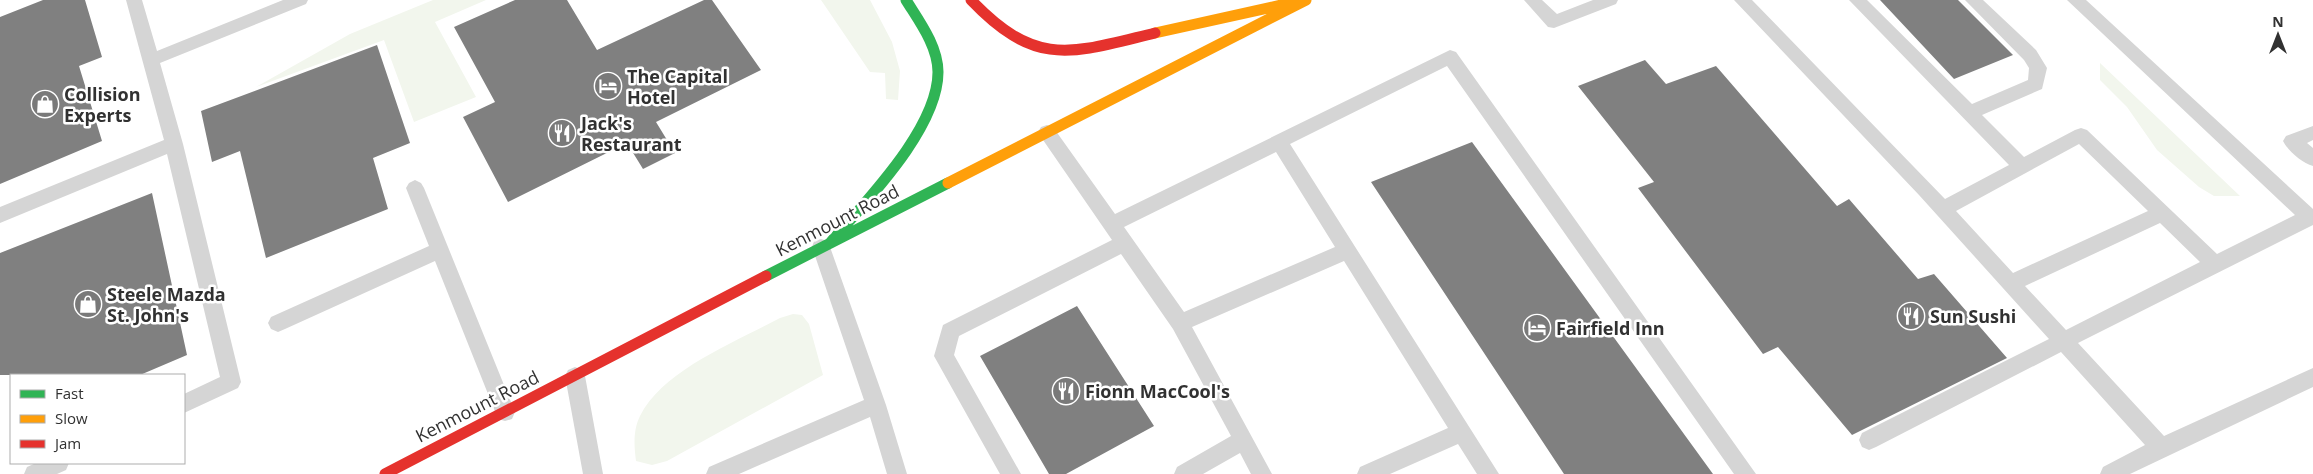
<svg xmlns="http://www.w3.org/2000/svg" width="2313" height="474" viewBox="0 0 2313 474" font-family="'Open Sans',sans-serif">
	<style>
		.green { fill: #f2f6ed }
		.building { fill: #808080 }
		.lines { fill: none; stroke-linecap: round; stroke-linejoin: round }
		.lane { fill: #d5d5d5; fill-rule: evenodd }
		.fast { stroke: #30b455; stroke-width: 11 }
		.slow { stroke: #ff9f0a; stroke-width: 11 }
		.jam { stroke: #e5322d; stroke-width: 11 }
		.labels { text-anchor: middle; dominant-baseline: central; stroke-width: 5; stroke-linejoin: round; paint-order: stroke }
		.poi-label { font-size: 18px; font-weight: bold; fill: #313131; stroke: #fff; text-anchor: start }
		.street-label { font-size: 18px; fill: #313131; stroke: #fff }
	</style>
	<rect width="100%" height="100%" fill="#fff"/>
	<path class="green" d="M433 0H486L435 22 476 97 414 122 384 40 256 87 350 34Z
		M821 0H870L892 42 900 71 898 100 886 99 885 73 870 72Z
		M2100 63 2240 196H2214L2199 187 2157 150 2127 107 2100 80Z
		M793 314 802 315 809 324 823 375 667 461 652 465 636 461C634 446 633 430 640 416 663 370 736 342 780 318Z"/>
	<path class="building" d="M43 0H85L102 57 79 66 102 141 0 184V17Z
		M515 0H567L597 50 704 0H712L761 70 656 122 675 153 643 169 627 143 508 202 463 117 495 102 454 27Z
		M1880 0H1958L2013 55 1954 79Z
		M377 45 410 143 373 158 388 209 266 258 240 151 212 162 201 111Z
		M1645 60 1666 84 1716 66 1837 206 1849 199 1918 279 1934 274 2007 358 1852 435 1778 347 1763 354 1638 188 1654 182 1578 86Z
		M1472 142 1713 474H1564L1371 182Z
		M152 193 187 355 140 375H0V253Z
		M1077 306 1154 426 1066 474H1049L980 356Z"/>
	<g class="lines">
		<path class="lane" d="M126 0H142L157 51 283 0H308L306 4 160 63 183 144 241 382 238 388 184 413V394L220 377 167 154 0 223V207L164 140Z
			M1524 0H1542L1557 14 1593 0H1618L1616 4 1554 28 1548 27Z
			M1734 0H1752L1945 199 2009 165 1849 0H1867L1972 104 2028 80 2029 68 2024 60 1965 0H1983L2036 50 2047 68 2042 89 1982 115 2024 157 2075 130 2081 128 2087 130 2217 254 2295 215 2067 0H2086L2313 209V225L2078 343 2164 436 2313 368V387L2130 474H2100L2103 467 2145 445 2061 352 1876 447 1869 450 1862 447 1859 440 1862 433 2049 339 1919 195ZM2079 144 2148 211 2013 273 1956 211ZM2160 223 2200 262 2066 330 2025 286Z
			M1450 50 1456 52 1756 474H1734L1447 66 1290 144 1499 474H1477L1458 444 1390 474H1357L1360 467 1448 428 1344 261 1192 327 1272 474H1251L1240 453 1203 474H1174L1177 467 1231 436 1173 329 1121 254 959 336 954 355 1021 474H1000L934 356 943 325 1112 240 1041 137 1038 132 1041 127 1047 125 1053 127 1115 214ZM1276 152 1335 247 1184 312 1124 227Z
			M2313 126V140L2307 143 2313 148V166C2302 163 2288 151 2283 141L2286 136Z
			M415 180 421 183 424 188 515 412 512 419 505 421 498 419 435 261 285 329 278 332 271 329 268 323 271 317 429 246 406 188 409 183Z
			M821 239 828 241 830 247 886 405 907 474H887L870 417 739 474H706L709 467 864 400 812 247 814 241Z
			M575 367 582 370 585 376 603 474H583L565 376 568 370Z
			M36 463H69L66 470 57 474H24L27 467Z"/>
		<path class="fast" d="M830 243C865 202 938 129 938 72 938 46 919 21 906 0
			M766 276 948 183"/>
		<path class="slow" d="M1155 33 1304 0
			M948 183 1306 0"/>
		<path class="jam" d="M971 0C1037 69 1072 53 1155 33
			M385 474 766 276"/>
	</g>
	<defs>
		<g id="hotel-disc" transform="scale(1.4375)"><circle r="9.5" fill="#797979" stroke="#fff"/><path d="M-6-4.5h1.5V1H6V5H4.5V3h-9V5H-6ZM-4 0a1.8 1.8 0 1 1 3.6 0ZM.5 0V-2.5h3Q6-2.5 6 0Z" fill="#fff"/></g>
		<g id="shop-disc" transform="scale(1.4375)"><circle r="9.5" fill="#797979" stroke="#fff"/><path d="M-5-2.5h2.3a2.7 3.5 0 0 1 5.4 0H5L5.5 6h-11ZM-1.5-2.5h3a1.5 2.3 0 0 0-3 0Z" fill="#fff"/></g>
		<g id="restaurant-disc" transform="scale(1.4375)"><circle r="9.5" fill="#797979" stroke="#fff"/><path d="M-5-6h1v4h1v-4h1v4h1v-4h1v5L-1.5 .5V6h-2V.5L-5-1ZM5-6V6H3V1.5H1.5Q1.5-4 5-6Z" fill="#fff"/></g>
	</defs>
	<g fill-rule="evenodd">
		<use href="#hotel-disc" x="608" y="86"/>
		<use href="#shop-disc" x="45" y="104"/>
		<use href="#restaurant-disc" x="562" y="133"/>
		<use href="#shop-disc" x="88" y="304"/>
		<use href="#restaurant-disc" x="1911" y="316"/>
		<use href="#hotel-disc" x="1537" y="328"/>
		<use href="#restaurant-disc" x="1066" y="391"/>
	</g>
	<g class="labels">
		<g class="poi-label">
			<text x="627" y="76">The Capital<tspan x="627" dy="21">Hotel</tspan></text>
			<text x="64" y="94">Collision<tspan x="64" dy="21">Experts</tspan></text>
			<text x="581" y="123">Jack's<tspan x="581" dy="21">Restaurant</tspan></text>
			<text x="107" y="294">Steele Mazda<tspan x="107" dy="21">St. John's</tspan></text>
			<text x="1930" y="316">Sun Sushi</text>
			<text x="1556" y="328">Fairfield Inn</text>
			<text x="1085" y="391">Fionn MacCool's</text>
		</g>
		<g class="street-label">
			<text transform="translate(837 220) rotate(-27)">Kenmount Road</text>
			<text transform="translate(477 406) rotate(-27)">Kenmount Road</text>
		</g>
	</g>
	<rect x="10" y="374" width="175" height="90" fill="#ffffff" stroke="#adadad"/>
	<rect x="20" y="390" width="25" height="8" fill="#30b455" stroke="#adadad"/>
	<text x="55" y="399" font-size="15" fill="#313131">Fast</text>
	<rect x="20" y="415" width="25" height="8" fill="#ff9f0a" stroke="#adadad"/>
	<text x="55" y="424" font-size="15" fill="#313131">Slow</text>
	<rect x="20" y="440" width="25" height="8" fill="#e5322d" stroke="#adadad"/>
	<text x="55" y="449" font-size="15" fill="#313131">Jam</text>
	<g transform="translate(2278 35)" stroke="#ffffff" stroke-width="4" paint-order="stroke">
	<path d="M0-4L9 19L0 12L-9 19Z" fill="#313131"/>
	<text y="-8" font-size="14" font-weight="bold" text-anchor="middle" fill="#313131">N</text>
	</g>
</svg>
